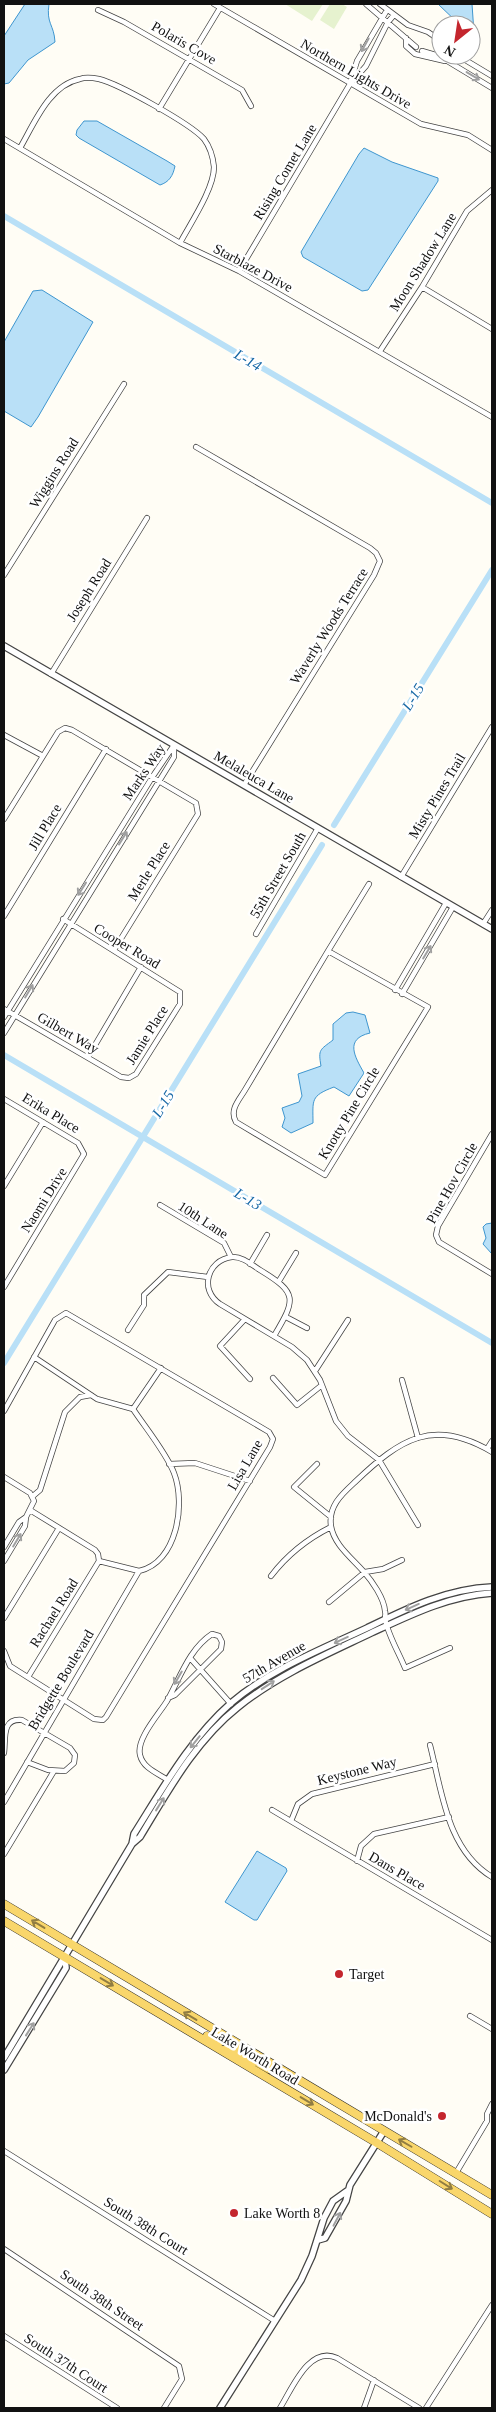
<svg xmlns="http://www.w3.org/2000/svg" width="496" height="2412" viewBox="0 0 496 2412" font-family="'Times New Roman',serif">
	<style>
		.pitch { fill: #e6f2cf }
		.water { fill: #b9e0f7; stroke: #3f96cf }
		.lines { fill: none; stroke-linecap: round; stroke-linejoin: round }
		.canal { stroke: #b9e0f7; stroke-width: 6 }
		.minor-casing { stroke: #444; stroke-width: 6 }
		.tertiary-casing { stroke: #444; stroke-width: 8 }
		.primary-casing { stroke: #222; stroke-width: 9 }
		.minor { stroke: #fff; stroke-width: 4.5 }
		.tertiary { stroke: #fff; stroke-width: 5.5 }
		.primary { stroke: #f9d66b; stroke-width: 8 }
		.oneway { stroke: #a0a0a0 }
		.oneway2 { stroke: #917d42 }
		.poi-dot { fill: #c4262e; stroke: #fff; stroke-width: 2 }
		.labels { text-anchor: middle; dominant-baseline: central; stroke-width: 5; stroke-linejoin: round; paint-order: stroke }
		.street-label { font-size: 14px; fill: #111; stroke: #fff }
		.poi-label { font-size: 14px; fill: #111; stroke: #fff; text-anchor: start }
		.water-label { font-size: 15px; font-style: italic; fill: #1768a6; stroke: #fff }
	</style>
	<rect width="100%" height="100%" fill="#fffdf5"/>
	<path class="pitch" d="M285 4H323L312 21Z
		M330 4H342L347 7 334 29 320 20Z"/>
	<path class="water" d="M25 4H49C46 24 54 24 55 42L28 60 9 83 4 84V36Z
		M438 4H472L474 33 471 32V25H460Z
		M84 121H97L167 161 175 166C173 176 169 182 160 185L79 138 76 135 77 130Z
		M364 148 392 162 438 178V181L368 290 362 291 303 257 301 252 359 154Z
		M42 290 93 322 38 417 31 427 4 411V342L33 291Z
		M353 1012 365 1015 370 1033C344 1039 355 1057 364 1073L349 1096 334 1087C310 1096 313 1100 313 1123L291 1133 282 1127 285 1118 282 1108 299 1102 302 1096 298 1074 321 1066C318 1049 320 1050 333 1040V1024L346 1013Z
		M492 1223V1254L483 1244 486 1238 483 1227 486 1224Z
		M257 1851 286 1868 287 1871 257 1920H254L225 1902Z"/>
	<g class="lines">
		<path class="canal" d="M4 216 492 503
			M334 825 492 570
			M4 1055 492 1343
			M4 1363 322 845"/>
		<g class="minor-casing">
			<path id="minor" d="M214 4 421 124 468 135 492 150
				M366 4 416 47
				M380 4 408 25 428 32 441 41
				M98 10 124 22 242 90 251 106
				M406 38V46L415 54 445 61
				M422 51 439 56 492 88
				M457 55 492 76
				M351 83 366 66 388 22 394 15
				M159 109 220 8
				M4 139 180 243 239 271 492 417
				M20 148C34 124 49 85 80 79 85 77 94 78 99 79 119 84 191 124 204 139 210 147 213 157 214 167 214 189 190 224 180 243
				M239 271 350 84 357 61 387 10
				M422 287 492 329
				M380 351 422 287 467 211 492 190
				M196 447 370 548 376 553 380 561 374 575 244 785
				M4 575 124 384
				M51 674 147 518
				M4 735 43 756
				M4 819 58 732 65 728 72 730 196 803 198 814 114 950
				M401 877 492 727
				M4 916 106 749
				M483 924 492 910
				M256 934 318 828
				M328 951 428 1007 325 1175 236 1122C229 1110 239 1100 245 1090Z
				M328 951 369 884
				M395 990 446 903
				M402 994 453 907
				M4 1009 121 1077 129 1078 136 1074 180 1004V992L63 919
				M4 1017 153 776 174 745
				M4 1033 174 757V745
				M88 1057 141 967
				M4 1099 78 1143 84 1154 4 1287
				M492 1134 438 1226 436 1235 439 1242 492 1274
				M4 1186 43 1122
				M160 1205 224 1243 231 1257
				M250 1264 267 1235
				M279 1281 296 1253
				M286 1317 307 1328
				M245 1319 220 1346 250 1379
				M128 1330 144 1305V1295L168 1272 208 1277
				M274 1336C296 1299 298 1293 260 1270 252 1265 242 1256 232 1257 207 1260 199 1290 220 1304L292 1347 307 1360 320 1380 336 1421 348 1436 379 1460 418 1525
				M315 1371 348 1320
				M273 1378 297 1405 322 1385
				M402 1380 418 1438
				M133 1409 161 1368
				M4 1411 55 1320 66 1313 269 1432 273 1439 270 1447 106 1717 103 1720 94 1719 10 1666 4 1651
				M487 1449 492 1441
				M169 1464 195 1463 250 1481
				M317 1464 294 1487 331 1517
				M4 1477 30 1493 34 1501 26 1517 25 1526 4 1561
				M33 1496 40 1490 65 1412 80 1397 91 1395
				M30 1510 95 1550 98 1554 99 1561
				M4 1547 19 1522 26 1517
				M99 1561 139 1571
				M271 1576C287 1555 307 1539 331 1527
				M329 1602 365 1572 383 1569 402 1560
				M4 1618 59 1528
				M450 1648 405 1668C399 1653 388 1635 385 1619 385 1616 386 1614 385 1611 384 1598 372 1581 364 1572 352 1558 334 1545 331 1526 328 1506 342 1494 355 1482 400 1439 433 1417 492 1452
				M191 1659 231 1704
				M28 1677 99 1561
				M430 1745C442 1792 447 1850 492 1877
				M4 1753C6 1739 1 1718 22 1720L70 1748 75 1755 74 1763 65 1771 48 1770 27 1762
				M168 1780C157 1773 143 1768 140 1755 136 1739 159 1714 167 1701 180 1678 189 1649 212 1634L219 1636 222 1642 221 1649 175 1695 168 1698
				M4 1802 139 1571C177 1563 186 1504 174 1473 167 1454 145 1427 133 1409L97 1399 34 1357
				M272 1810 492 1940
				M291 1821 298 1804 312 1794 435 1764
				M4 1854 54 1771
				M357 1861 361 1846 374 1834 449 1817
				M470 2016 492 2029
				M4 2151 275 2321
				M456 2173 487 2121V2114L492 2104
				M4 2249 179 2366 182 2379 164 2408
				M4 2336 117 2408
				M280 2408C292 2389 309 2345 337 2358L419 2408
				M364 2408 374 2380
				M426 2408 492 2305"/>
		</g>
		<g class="tertiary-casing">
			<path id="tertiary" d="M4 646 492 929
				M132 1844 134 1834C163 1788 190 1739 231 1703 271 1669 320 1650 367 1628 408 1608 446 1589 492 1587
				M4 2058 132 1844 140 1837C168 1791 195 1741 238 1707 278 1675 325 1655 371 1633 410 1615 448 1596 492 1593
				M4 2070 66 1968 65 1957
				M318 2240 325 2238 346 2201 350 2185 384 2131
				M220 2408 301 2280 312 2256 324 2218 333 2201 347 2191"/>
		</g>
		<g class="primary-casing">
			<path id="primary" d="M4 1904 492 2195
				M4 1921 377 2143 492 2214
				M207 2036 220 2042 229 2039
				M221 2050H236L269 2069"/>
		</g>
		<use href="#minor" class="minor"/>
		<use href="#tertiary" class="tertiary"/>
		<use href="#primary" class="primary"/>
	</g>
	<defs><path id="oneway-shaft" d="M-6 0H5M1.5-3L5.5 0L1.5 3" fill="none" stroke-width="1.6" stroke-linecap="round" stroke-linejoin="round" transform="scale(1.25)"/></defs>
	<g class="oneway">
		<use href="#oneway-shaft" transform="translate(365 45) rotate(119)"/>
		<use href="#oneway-shaft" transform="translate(473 76) rotate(31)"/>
		<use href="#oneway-shaft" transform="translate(123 838) rotate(-58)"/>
		<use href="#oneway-shaft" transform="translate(82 889) rotate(122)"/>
		<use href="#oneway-shaft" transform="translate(427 952) rotate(-59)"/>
		<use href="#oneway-shaft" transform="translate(29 991) rotate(-59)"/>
		<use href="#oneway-shaft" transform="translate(17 1540) rotate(-59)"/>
		<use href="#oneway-shaft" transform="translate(412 1607) rotate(156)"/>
		<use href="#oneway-shaft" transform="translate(341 1640) rotate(155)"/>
		<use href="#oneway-shaft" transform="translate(178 1678) rotate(120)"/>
		<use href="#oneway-shaft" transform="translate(268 1685) rotate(-33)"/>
		<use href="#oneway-shaft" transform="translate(195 1742) rotate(129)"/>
		<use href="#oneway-shaft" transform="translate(160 1804) rotate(-58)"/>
		<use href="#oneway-shaft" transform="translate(30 2029) rotate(-58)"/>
		<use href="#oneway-shaft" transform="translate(337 2219) rotate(-62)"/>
	</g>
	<g class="oneway2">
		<use href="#oneway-shaft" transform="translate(38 1924) rotate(-149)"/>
		<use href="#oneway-shaft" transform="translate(107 1982) rotate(31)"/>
		<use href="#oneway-shaft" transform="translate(190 2016) rotate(-149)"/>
		<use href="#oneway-shaft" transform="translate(307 2101) rotate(31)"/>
		<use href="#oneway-shaft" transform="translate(405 2143) rotate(-150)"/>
		<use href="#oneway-shaft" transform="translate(446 2185) rotate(32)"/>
	</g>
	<g class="poi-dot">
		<circle cx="339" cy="1974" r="5"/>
		<circle cx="442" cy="2116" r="5"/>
		<circle cx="234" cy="2213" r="5"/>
	</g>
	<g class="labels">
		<g class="street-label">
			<text transform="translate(184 43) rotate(30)">Polaris Cove</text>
			<text transform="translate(356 74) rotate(30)">Northern Lights Drive</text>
			<text transform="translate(285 172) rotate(-59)">Rising Comet Lane</text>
			<text transform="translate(423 262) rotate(-58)">Moon Shadow Lane</text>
			<text transform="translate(253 268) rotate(28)">Starblaze Drive</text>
			<text transform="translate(54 473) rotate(-58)">Wiggins Road</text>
			<text transform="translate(89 590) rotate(-58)">Joseph Road</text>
			<text transform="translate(329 626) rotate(-58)">Waverly Woods Terrace</text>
			<text transform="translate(144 772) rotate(-56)">Marks Way</text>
			<text transform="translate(254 777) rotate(30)">Melaleuca Lane</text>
			<text transform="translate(437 796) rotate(-59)">Misty Pines Trail</text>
			<text transform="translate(45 827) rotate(-59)">Jill Place</text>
			<text transform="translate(149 871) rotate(-58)">Merle Place</text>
			<text transform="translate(278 875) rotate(-60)">55th Street South</text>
			<text transform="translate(127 946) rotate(31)">Cooper Road</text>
			<text transform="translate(68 1033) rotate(30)">Gilbert Way</text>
			<text transform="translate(147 1035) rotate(-58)">Jamie Place</text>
			<text transform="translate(51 1113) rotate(31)">Erika Place</text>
			<text transform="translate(349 1113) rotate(-59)">Knotty Pine Circle</text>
			<text transform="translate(452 1183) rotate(-61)">Pine Hov Circle</text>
			<text transform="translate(44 1200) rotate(-58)">Naomi Drive</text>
			<text transform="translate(203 1220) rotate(33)">10th Lane</text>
			<text transform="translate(245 1465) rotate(-60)">Lisa Lane</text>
			<text transform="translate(54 1613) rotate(-58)">Rachael Road</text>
			<text transform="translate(274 1662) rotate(-30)">57th Avenue</text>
			<text transform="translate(61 1680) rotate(-59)">Bridgette Boulevard</text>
			<text transform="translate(357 1771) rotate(-14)">Keystone Way</text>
			<text transform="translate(397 1871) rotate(30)">Dans Place</text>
			<text transform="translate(255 2056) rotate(31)">Lake Worth Road</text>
			<text transform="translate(146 2226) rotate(32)">South 38th Court</text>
			<text transform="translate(102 2300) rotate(34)">South 38th Street</text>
			<text transform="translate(66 2363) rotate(33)">South 37th Court</text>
		</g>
		<g class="poi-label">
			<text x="349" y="1974">Target</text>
			<text x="432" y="2116" text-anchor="end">McDonald's</text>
			<text x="244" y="2213">Lake Worth 8</text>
		</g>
		<g class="water-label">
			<text transform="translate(248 360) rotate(30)">L-14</text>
			<text transform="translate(413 697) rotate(-58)">L-15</text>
			<text transform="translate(163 1104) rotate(-58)">L-15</text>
			<text transform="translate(248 1199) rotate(31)">L-13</text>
		</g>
	</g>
	<rect width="496" height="2412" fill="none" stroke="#111111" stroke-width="10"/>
	<g transform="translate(456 40) rotate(210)"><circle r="24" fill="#ffffff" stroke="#a0a0a0"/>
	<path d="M0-4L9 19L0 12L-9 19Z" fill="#c4262e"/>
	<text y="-8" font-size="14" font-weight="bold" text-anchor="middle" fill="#111111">N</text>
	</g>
</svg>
